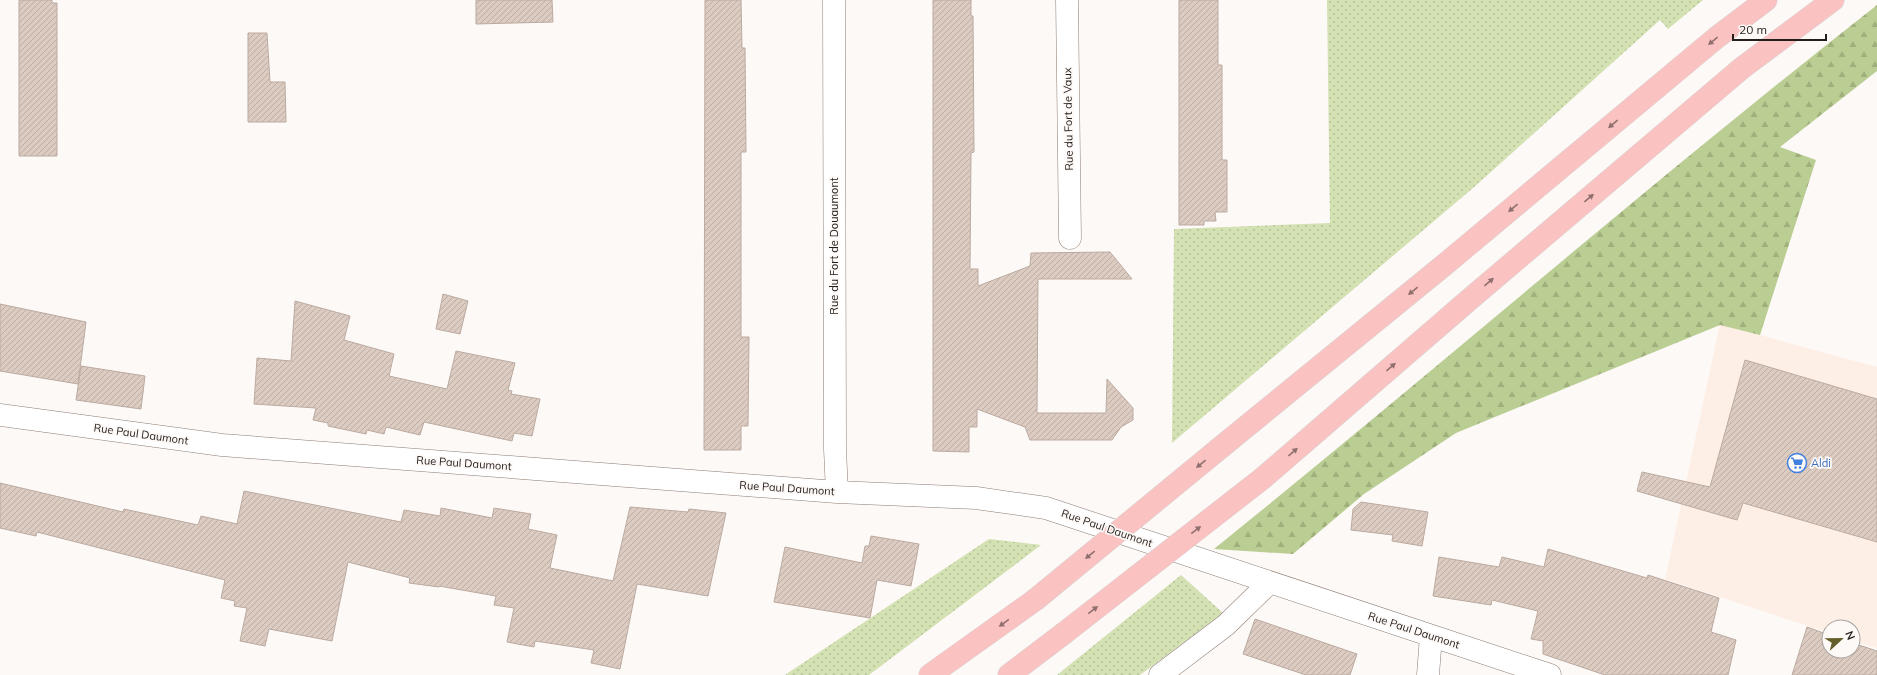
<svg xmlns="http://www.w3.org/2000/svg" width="1877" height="675" viewBox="0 0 1877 675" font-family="Mulish,sans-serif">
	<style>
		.built { fill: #feefe6 }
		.grass { fill: url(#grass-dots) }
		.forest { fill: url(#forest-firs) }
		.building { fill: url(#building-hatch); stroke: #bbaaa0 }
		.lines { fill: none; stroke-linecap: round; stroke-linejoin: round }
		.minor-casing { stroke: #8c7d73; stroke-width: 23 }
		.trunk-casing { stroke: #d8d6d6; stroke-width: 23 }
		.minor { stroke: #fff; stroke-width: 22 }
		.trunk { stroke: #fbc2c2; stroke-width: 22 }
		.trunk-bridge-casing { stroke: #d8d6d6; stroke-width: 23; stroke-linecap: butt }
		.trunk-bridge { stroke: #fbc2c2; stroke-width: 22 }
		.oneway { fill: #90706e }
		.labels { text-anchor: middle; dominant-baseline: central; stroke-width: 3.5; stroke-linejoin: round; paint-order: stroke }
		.street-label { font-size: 11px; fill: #241d1a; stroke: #fdf9f7 }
		.shop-label { font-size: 11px; fill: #366cbe; stroke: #fdf9f7; text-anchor: start }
	</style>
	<defs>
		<pattern id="grass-dots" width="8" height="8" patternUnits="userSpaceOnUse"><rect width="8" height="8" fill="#d3e1b3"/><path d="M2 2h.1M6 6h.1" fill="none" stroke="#b5c199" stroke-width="1.8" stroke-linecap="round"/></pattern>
		<pattern id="forest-firs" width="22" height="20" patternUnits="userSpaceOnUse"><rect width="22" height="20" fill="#bacd92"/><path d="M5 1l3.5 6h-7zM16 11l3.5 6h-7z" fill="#a0b07d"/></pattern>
		<pattern id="building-hatch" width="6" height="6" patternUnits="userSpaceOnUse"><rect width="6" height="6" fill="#dccbc1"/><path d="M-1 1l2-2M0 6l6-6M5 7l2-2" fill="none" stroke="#bdaea5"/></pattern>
	</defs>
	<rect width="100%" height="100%" fill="#fdf9f7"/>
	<path class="built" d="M1720 324 1877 367V648L1853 641V627H1829V633L1665 579Z"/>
	<path class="grass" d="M1327 0H1703L1668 29 1660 20 1473 188 1172 443 1174 229 1330 223Z
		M989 539 1041 545 869 675H785Z
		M1181 575 1223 613 1140 675H1057Z"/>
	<path class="forest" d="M1877 5V71L1780 147 1816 160 1760 335 1720 325 1456 433 1364 494 1293 554 1214 549C1437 369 1652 181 1877 5Z"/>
	<path class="building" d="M19 0H52V3H57V156H19Z
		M476 0H552L553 22 476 24Z
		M705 0H741L742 48H745L746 152H741V337H749L748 426H741V450H704Z
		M933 0H971V16H973L974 152 971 153 970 269H978V286L1030 266 1031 253 1110 252 1132 279H1038L1037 413H1106L1107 379 1133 408V420L1121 427 1112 440H1030L1025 427 977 409V427H969V452L933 451Z
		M1179 0H1218V65H1222V160H1227V212H1215L1216 221H1204V225H1179Z
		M248 33H267L270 82H285L286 122H248Z
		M443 294 468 301 460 334 436 329Z
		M295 301 350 316 344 340 394 354 389 376 447 389 456 351 515 363 508 390 512 391 511 394 540 399 532 436 514 433 512 441 424 422 420 435 386 427 384 434 367 430 366 434 328 426V423L313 420 316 408 254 404 257 358 291 361Z
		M0 304 86 322 78 384 0 371Z
		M1745 360 1877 399V542L1743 503 1737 520 1637 491 1642 472 1710 487Z
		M81 366 145 376 141 409 76 400Z
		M0 483 123 512 124 509 198 525 201 516 237 524 244 491 401 522 404 510 440 516 441 508 492 518 494 508 531 514 528 529 557 535 550 568 613 581 630 507 688 512 689 509 726 513 708 596 637 584 620 669 591 663 594 650 535 641 534 647 507 642 514 608 494 605 496 596 439 586V587L409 583 410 578 348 562 332 641 269 629 265 646 240 641 247 608 234 606 235 601 221 598 225 580 37 532 36 536 0 528Z
		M1361 502 1428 512 1422 546 1392 541 1393 535 1351 530 1353 509Z
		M871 536 919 544 911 586 877 580 870 618 774 602 785 547 862 563 865 546H869Z
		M1548 549 1647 578 1648 575 1719 598 1711 632 1736 640 1728 675H1605L1543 654V641L1531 639 1538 611 1492 600 1491 605 1433 596 1439 557 1499 567 1502 557 1544 567Z
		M1255 619 1357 654 1350 675H1306L1243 654Z
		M1807 627 1829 635V651H1853V643L1877 651V675H1792Z"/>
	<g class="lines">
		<g class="minor-casing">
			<path id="minor" d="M834 0 835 449 837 492
				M1067 0 1070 238
				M0 415 222 445 837 492 976 498 1046 508 1550 675
				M1160 675 1226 625 1269 583
				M1428 675 1431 636"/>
		</g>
		<g class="trunk-casing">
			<path id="trunk" d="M1231 439 1443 266 1716 38 1766 0
				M1263 478 1470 299 1742 68 1833 0
				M930 675 1035 600
				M1009 675 1063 634"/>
		</g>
		<use href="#minor" class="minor"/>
		<use href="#trunk" class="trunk"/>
		<g class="trunk-bridge-casing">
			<path id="trunk-bridge" d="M1035 600 1231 439
				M1063 634 1263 478"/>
		</g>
		<use href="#trunk-bridge" class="trunk-bridge"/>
	</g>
	<defs><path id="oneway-solid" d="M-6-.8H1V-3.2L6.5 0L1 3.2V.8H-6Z"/></defs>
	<g class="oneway">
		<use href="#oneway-solid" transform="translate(1713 41) rotate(141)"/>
		<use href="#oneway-solid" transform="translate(1613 124) rotate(140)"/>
		<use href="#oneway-solid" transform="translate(1589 198) rotate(-40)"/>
		<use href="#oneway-solid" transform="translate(1513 208) rotate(140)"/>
		<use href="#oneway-solid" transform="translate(1489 282) rotate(-40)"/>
		<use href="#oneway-solid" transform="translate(1413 291) rotate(141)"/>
		<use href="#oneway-solid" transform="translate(1391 367) rotate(-41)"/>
		<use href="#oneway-solid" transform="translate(1293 452) rotate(-41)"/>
		<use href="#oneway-solid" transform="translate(1201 464) rotate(141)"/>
		<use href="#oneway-solid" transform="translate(1196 530) rotate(-38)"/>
		<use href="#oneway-solid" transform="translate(1090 555) rotate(141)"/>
		<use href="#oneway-solid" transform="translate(1093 610) rotate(-38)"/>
		<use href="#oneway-solid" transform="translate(1004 623) rotate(144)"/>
	</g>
	<defs>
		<g id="supermarket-ring" transform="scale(1)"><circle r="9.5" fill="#fdf9f7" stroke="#3f7fe0" stroke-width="1.5"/><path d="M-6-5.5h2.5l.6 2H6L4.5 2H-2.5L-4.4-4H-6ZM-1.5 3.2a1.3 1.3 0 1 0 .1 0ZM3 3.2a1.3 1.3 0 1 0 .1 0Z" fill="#3f7fe0"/></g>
	</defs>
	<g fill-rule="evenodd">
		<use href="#supermarket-ring" x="1797" y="463"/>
	</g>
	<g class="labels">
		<g class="street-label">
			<text transform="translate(1068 119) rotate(-91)">Rue du Fort de Vaux</text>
			<text transform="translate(834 246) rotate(-90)">Rue du Fort de Douaumont</text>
			<text transform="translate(141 434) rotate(8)">Rue Paul Daumont</text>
			<text transform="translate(464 463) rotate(4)">Rue Paul Daumont</text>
			<text transform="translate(787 488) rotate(4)">Rue Paul Daumont</text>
			<text transform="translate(1107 528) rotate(19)">Rue Paul Daumont</text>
			<text transform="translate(1414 630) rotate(18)">Rue Paul Daumont</text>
		</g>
		<g class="shop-label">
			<text x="1811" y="463">Aldi</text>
		</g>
	</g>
	<g transform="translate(1841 639) rotate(68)"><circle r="19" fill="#fdf9f7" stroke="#a6a19f"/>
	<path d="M0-3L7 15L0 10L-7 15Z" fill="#635e2b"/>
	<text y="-6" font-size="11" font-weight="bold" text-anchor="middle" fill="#241d1a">N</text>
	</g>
	<path d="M1733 34v6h93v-6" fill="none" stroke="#241d1a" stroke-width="2"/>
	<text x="1739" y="34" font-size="12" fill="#241d1a" stroke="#fdf9f7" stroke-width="3" paint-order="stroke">20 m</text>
</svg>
